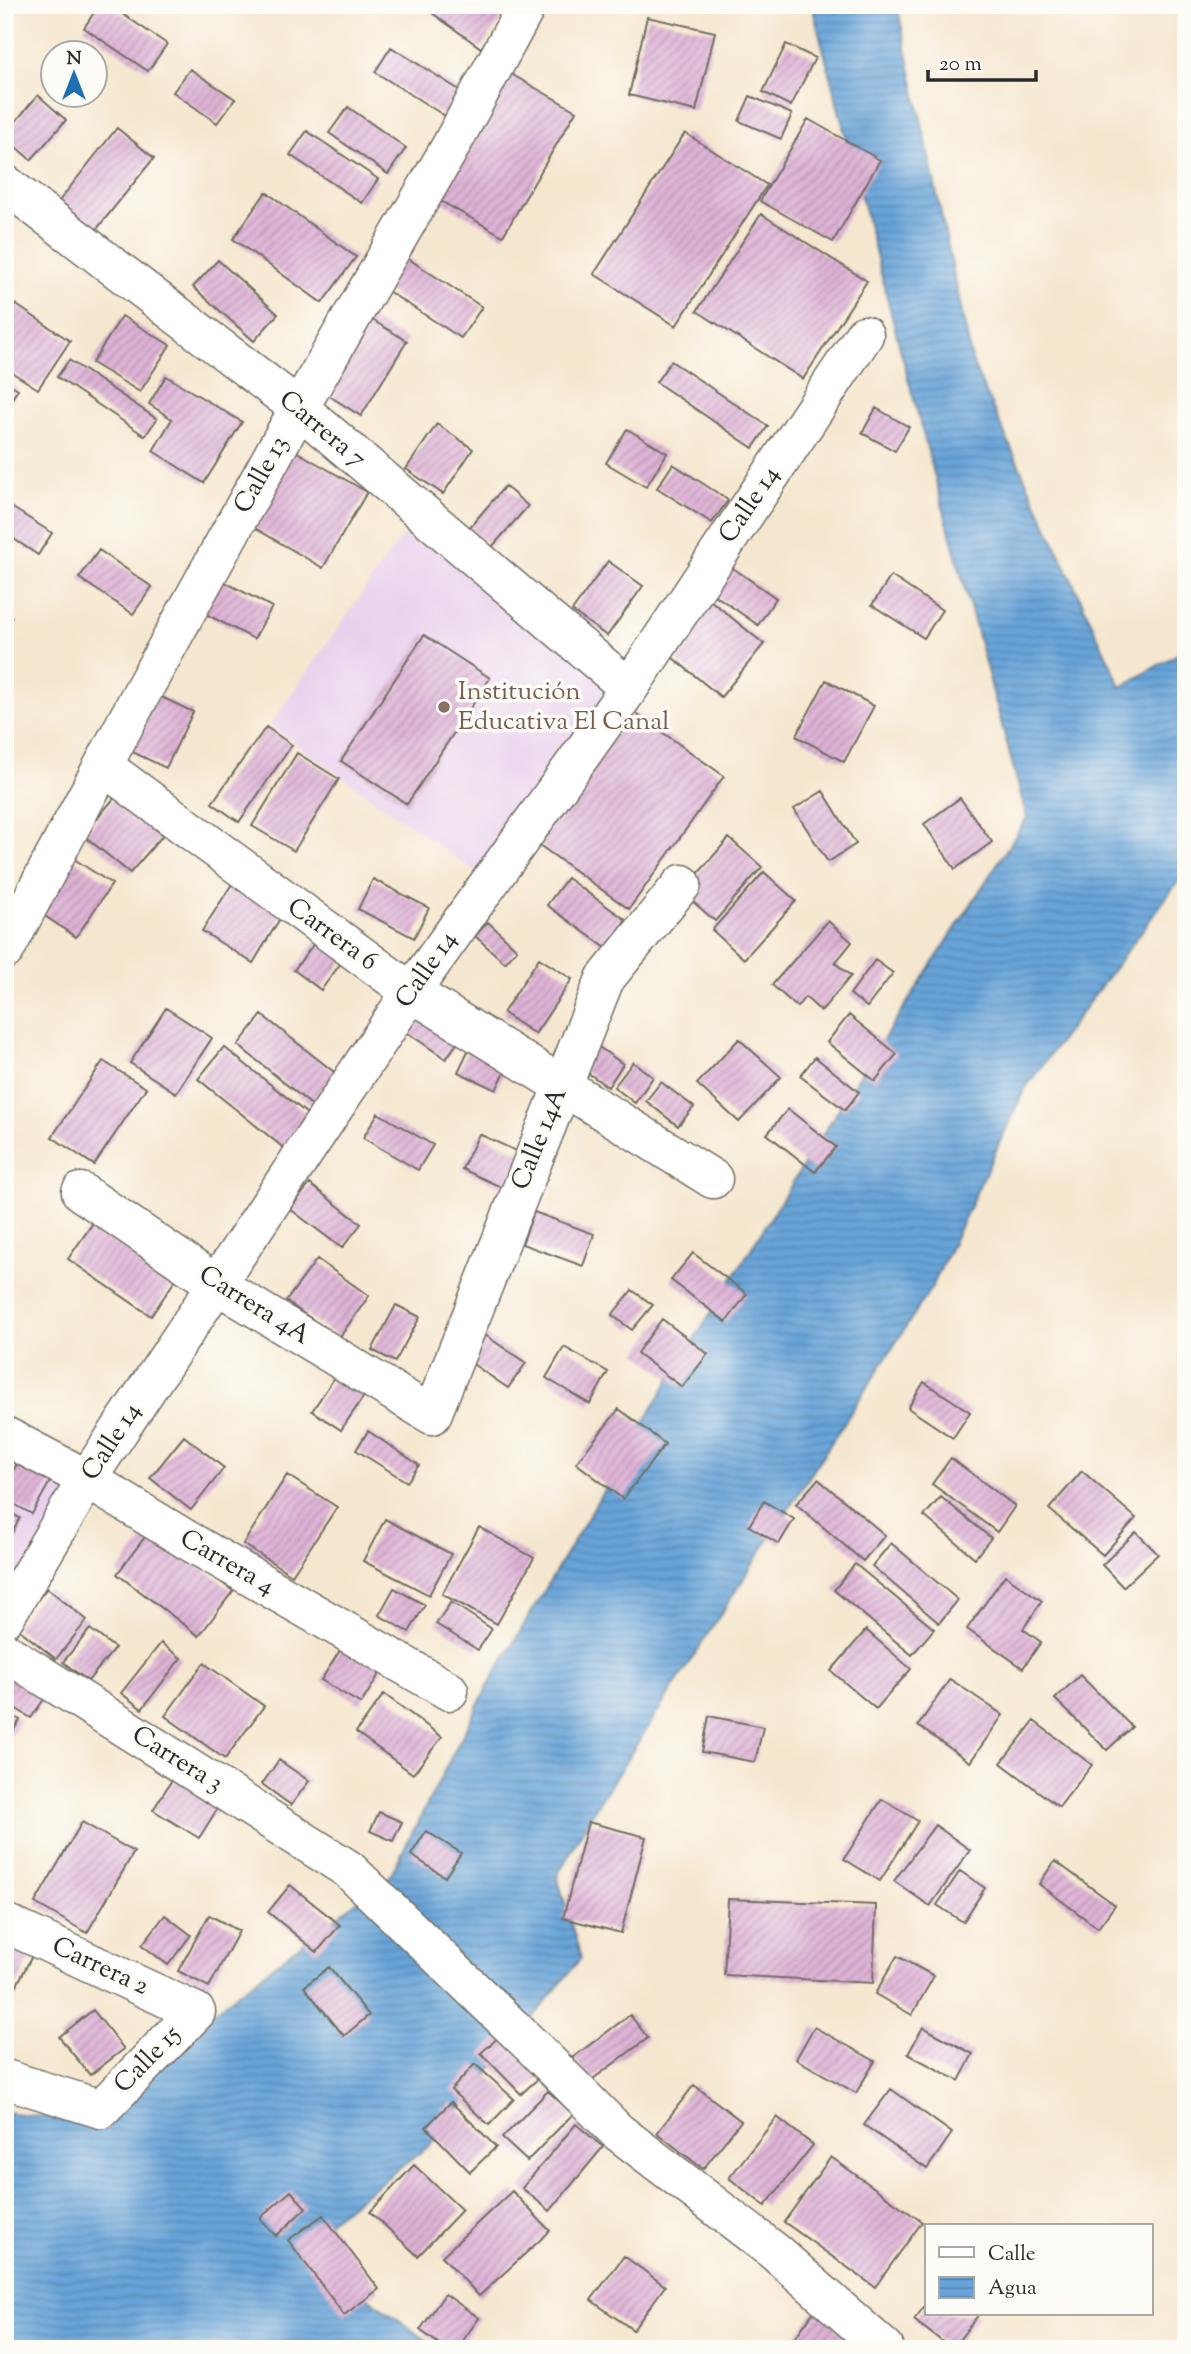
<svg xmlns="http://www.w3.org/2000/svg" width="1191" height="2354" font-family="'Sorts Mill Goudy',serif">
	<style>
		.built { fill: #e9d1ed }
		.water { fill: url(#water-rules); stroke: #4a6882; stroke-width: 2 }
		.building { fill: url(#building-hatch) }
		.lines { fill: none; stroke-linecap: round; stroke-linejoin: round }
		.minor-casing { stroke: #726d64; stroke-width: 41 }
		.minor { stroke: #fff; stroke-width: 38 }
		.education-dot { fill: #8d6e63; stroke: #fdfcf7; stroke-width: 2.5 }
		.labels { text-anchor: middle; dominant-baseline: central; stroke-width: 7; stroke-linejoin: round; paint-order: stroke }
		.street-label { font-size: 26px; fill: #2b2b2b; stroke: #fdfcf7 }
		.education-label { font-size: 26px; fill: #785e54; stroke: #fdfcf7; text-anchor: start }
	</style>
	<defs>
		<pattern id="water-rules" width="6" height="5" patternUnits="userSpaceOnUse" patternTransform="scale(1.75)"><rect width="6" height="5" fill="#68a4d9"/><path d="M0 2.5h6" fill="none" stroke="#5686b0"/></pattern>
		<pattern id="building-hatch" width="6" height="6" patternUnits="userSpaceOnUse" patternTransform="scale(1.75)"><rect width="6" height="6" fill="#dfb4d7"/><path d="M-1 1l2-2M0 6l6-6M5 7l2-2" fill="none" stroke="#b593af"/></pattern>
	</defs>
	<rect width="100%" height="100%" fill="#fdfcf7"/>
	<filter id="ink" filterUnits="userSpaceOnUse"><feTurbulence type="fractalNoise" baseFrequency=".0143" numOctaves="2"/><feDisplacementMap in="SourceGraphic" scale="14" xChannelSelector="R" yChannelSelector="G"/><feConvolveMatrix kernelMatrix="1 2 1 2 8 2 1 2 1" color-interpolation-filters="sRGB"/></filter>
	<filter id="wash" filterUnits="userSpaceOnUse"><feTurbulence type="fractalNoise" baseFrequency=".00686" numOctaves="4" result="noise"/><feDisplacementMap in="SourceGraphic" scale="28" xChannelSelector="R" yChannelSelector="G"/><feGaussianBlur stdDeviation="1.57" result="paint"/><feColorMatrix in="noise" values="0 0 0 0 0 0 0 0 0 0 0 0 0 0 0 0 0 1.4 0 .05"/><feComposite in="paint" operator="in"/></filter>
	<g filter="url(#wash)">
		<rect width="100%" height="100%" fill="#f5e7cf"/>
		<path class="built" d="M411,523l207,166 -134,189 -214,-153z
			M5,1449l71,35 -71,115z"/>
		<path class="water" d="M812,5h85l76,360 148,322 65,-38v222l-162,219 -91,195 -340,527 -36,64 24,82 -152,188 -131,99 140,104h-433v-237l68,8 317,-244 98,-190 190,-321 179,-285 170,-262 -126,-466z"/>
		<g id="blocks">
			<path class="building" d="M99,5h10l58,39 -19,27 -64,-43z
				M421,5h90l-30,43z
				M647,17l68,15 -19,79 -67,-16z
				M786,44l29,14 -24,48 -28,-14z
				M391,47l70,44 -16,25 -70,-44z
				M190,69l45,30 -18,24 -44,-31z
				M511,74l65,37 -73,125 -64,-36z
				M38,95l28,25 -35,40 -26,-22v-4z
				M750,96l42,18 -11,25 -42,-18z
				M348,107l58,41 -18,26 -59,-41z
				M808,119l72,41 -47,82 -73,-41z
				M117,128l37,30 -58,72 -37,-29z
				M307,131l71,48 -16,24 -72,-48z
				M685,133l82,52 -91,141 -82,-52z
				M266,192l90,65 -34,46 -89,-64z
				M761,214l106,67 -64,98 -106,-68z
				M404,256l78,51 -21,31 -78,-50z
				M218,260l60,54 -24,27 -61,-54z
				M5,261l9,6 -9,14z
				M15,304l55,37 -32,48 -33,-21v-49z
				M364,315l43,26 -46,75 -41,-26z
				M122,316l48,29 -30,47 -48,-29z
				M69,360l88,59 -12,17 -88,-59z
				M671,361l97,65 -15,22 -97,-66z
				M166,376l76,46 -38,61 -51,-32 19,-32 -23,-15z
				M5,381l13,8 -13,21z
				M876,408l33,19 -14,24 -33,-18z
				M437,424l36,25 -30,45 -37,-25z
				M627,429l40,24 -21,34 -40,-24z
				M285,445l82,47 -44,76 -82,-48z
				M673,464l55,36 -16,23 -55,-35z
				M505,486l23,20 -36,41 -23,-19z
				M5,503l47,30 -14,22 -33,-22z
				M99,550l53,37 -19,27 -54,-36z
				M608,561l35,25 -36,50 -35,-25z
				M727,564l49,34 -18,27 -49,-34z
				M891,576l51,34 -18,28 -52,-33z
				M219,579l53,28 -18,32 -52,-27z
				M710,600l54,44 -43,53 -54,-44z
				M5,611l7,6 -7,8z
				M424,635l66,43 -83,126 -66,-43z
				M826,680l48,26 -30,56 -48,-26z
				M151,692l42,20 -27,56 -42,-20z
				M631,710l93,66 -95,133 -94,-67z
				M266,727l26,18 -53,77 -27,-19z
				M297,753l42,26 -45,72 -42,-25z
				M823,791l33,53 -28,18 -34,-53z
				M116,796l47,39 -33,38 -47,-38z
				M960,798l32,44 -37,27 -31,-45z
				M729,838l33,29 -47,54 -33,-29z
				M71,857l41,27 -36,53 -40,-27z
				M764,872l32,29 -52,58 -32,-29z
				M237,876l50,31 -34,56 -51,-32z
				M567,878l59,42 -20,28 -59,-43z
				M373,879l56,29 -15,30 -56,-29z
				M828,921l24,21 -17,21 16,13 -30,35 -16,-14 -8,10 -25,-22z
				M488,922l29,27 -12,14 -30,-27z
				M329,924l26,20 -34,46 -27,-20z
				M539,958l33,21 -37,55 -32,-21z
				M875,960l18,13 -26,34 -17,-13z
				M421,1000l45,30 -20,29 -44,-30z
				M166,1008l46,30 -36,55 -46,-30z
				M262,1015l77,61 -25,31 -76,-62z
				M849,1015l48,39 -22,27 -48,-39z
				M476,1034l38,19 -18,37 -38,-18z
				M739,1039l42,38 -42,45 -42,-38z
				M596,1045l27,19 -15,23 -27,-19z
				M224,1047l92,74 -26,32 -92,-74z
				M815,1057l44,35 -14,18 -45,-34z
				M103,1061l43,27 -52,77 -42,-28z
				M633,1062l20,15 -18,26 -21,-16z
				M661,1082l33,25 -16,19 -32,-25z
				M788,1109l48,38 -21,25 -48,-38z
				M378,1113l55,32 -15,25 -55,-32z
				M479,1134l66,30 -16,36 -67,-31z
				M310,1184l51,40 -19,24 -52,-39z
				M534,1212l60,22 -11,32 -61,-22z
				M95,1220l83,56 -27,40 -83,-57z
				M693,1253l54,41 -21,28 -55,-42z
				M317,1259l52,37 -30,42 -53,-37z
				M632,1290l21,15 -21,25 -20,-15z
				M396,1305l24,12 -25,45 -23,-12z
				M662,1319l46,35 -26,33 -45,-34z
				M485,1335l41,28 -18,25 -41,-28z
				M564,1347l44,25 -18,32 -44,-26z
				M339,1371l29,19 -27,40 -29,-19z
				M924,1382l46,30 -17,26 -45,-30z
				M619,1409l46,35 -42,55 -47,-36z
				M368,1431l51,34 -12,17 -51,-32z
				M184,1436l40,32 -33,42 -41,-32z
				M951,1458l64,48 -18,26 -65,-48z
				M20,1459l32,19 -20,36 -27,-15v-15z
				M1082,1471l54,47 -33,37 -54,-46z
				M287,1475l50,32 -45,68 -49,-31z
				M818,1479l67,56 -22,26 -67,-57z
				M941,1497l50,41 -16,20 -51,-42z
				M764,1501l30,18 -15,25 -30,-18z
				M5,1511l15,7 -15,29z
				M385,1519l66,35 -22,41 -66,-34z
				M479,1527l55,31 -37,66 -55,-30z
				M151,1529l82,62 -34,45 -82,-62z
				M1136,1532l22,22 -35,33 -21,-22z
				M891,1543l67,57 -19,23 -67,-57z
				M855,1564l79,65 -22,26 -78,-65z
				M1005,1575l37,26 -19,28 18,13 -18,26 -56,-39z
				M47,1588l40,32 -31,39 -40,-32z
				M394,1588l31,17 -16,27 -30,-17z
				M451,1602l41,27 -14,21 -42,-26z
				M90,1629l25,19 -27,33 -25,-19z
				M866,1630l45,39 -35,40 -45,-38z
				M161,1643l20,15 -39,51 -21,-16z
				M344,1644l39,24 -22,36 -40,-24z
				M5,1655l48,31 -22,32 -26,-16z
				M204,1663l60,43 -39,53 -60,-43z
				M1080,1675l52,52 -25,23 -52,-51z
				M950,1679l53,36 -33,47 -52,-36z
				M384,1694l58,43 -29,37 -57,-42z
				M5,1711l15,9 -15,24z
				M709,1716l54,11 -8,35 -53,-10z
				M1034,1721l58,44 -33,42 -58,-44z
				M279,1760l30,21 -18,24 -29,-21z
				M175,1775l46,28 -22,35 -46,-28z
				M882,1799l36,22 -38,60 -36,-22z
				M379,1812l23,10 -9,19 -23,-10z
				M82,1822l52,30 -47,81 -52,-30z
				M588,1822l58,15 -25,96 -58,-15z
				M935,1825l35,25 -40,56 -36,-25z
				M426,1831l35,22 -16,24 -34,-22z
				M1055,1861l60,44 -17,23 -59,-44z
				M960,1871l25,17 -22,34 -26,-17z
				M290,1885l50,40 -23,27 -49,-40z
				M728,1899l148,6 -3,78 -149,-8z
				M165,1915l26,20 -23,30 -26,-20z
				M209,1915l30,16 -30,56 -31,-16z
				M5,1940l28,14 -28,54z
				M897,1956l37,20 -22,39 -37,-21z
				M329,1967l40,48 -25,21 -40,-49z
				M93,2010l31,39 -34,26 -31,-38z
				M630,2015l18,23 -58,43 -18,-23z
				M814,2027l61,34 -19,32 -60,-34z
				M923,2027l50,27 -14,27 -51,-27z
				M500,2036l40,41 -19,17 -40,-41z
				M475,2064l39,35 -25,26 -38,-35z
				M694,2085l47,36 -38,48 -46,-36z
				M891,2089l61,44 -25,36 -63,-44z
				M548,2091l25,23 -46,47 -25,-23z
				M451,2102l45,45 -26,25 -44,-45z
				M777,2117l36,28 -48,61 -36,-28z
				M576,2124l27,23 -53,64 -28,-23z
				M831,2157l91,65 -47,65 -91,-65z
				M414,2165l48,45 -44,46 -48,-44z
				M291,2191l15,17 -30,28 -16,-18z
				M512,2191l38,40 -71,65 -37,-40z
				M323,2215l56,74 -35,26 -56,-75z
				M624,2256l41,30 -32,44 -42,-30z
				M445,2294l34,24 -22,31h-11l-26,-19z
				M820,2303l41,29 -12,17h-62z
				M927,2303v11h52l-27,35 -38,-29z"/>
		</g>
	</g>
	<g filter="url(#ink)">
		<use href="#blocks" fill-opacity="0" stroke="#726d64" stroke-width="2"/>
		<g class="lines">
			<defs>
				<path id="minor" d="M5,184l294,224 330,280
					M103,766l308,226 302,187
					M5,950l136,-256 158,-286 149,-257 79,-146
					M81,1192l135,92 216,131 173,-436 77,-95
					M5,1436l82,43 100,61 262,151
					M5,1617l82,-138 324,-487 218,-304 235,-353
					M5,1652l343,217 185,178 84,84 158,121 110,97
					M5,1923l191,89 -95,97 -96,-30"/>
			</defs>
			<use href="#minor" class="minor-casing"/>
			<use href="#minor" class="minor"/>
		</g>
	</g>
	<circle class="education-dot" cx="444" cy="707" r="7"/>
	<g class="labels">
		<g class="street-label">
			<text transform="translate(322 430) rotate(40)">Carrera 7</text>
			<text transform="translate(262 475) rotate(-61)">Calle 13</text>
			<text transform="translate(750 505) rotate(-56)">Calle 14</text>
			<text transform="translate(332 935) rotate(36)">Carrera 6</text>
			<text transform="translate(427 970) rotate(-55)">Calle 14</text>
			<text transform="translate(540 1139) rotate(-68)">Calle 14A</text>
			<text transform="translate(254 1306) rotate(32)">Carrera 4A</text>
			<text transform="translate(112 1442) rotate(-57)">Calle 14</text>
			<text transform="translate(227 1563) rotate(30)">Carrera 4</text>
			<text transform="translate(177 1760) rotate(32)">Carrera 3</text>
			<text transform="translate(100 1967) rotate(25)">Carrera 2</text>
			<text transform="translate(148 2060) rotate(-46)">Calle 15</text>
		</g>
		<g class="education-label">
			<text x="458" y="692">Institución<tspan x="458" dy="30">Educativa El Canal</tspan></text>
		</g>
	</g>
	<rect width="1191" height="2354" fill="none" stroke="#fdfcf7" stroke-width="28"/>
	<rect x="925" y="2224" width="228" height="91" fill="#fdfcf7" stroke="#a9a8a5" stroke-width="2"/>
	<rect x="939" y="2247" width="35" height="10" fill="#ffffff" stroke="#a9a8a5" stroke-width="2"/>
	<text x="988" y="2260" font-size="21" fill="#2b2b2b">Calle</text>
	<rect x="939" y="2277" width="35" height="21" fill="url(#water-rules)" stroke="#a9a8a5" stroke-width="2"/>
	<text x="988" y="2294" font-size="21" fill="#2b2b2b">Agua</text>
	<g transform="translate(74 74)"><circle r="33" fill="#fdfcf7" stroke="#a9a8a5" stroke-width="2"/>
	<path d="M0-5L12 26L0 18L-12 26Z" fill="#1f6fb2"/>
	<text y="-10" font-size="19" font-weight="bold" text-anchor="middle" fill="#2b2b2b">N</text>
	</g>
	<path d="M928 70v10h108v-10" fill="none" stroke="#2b2b2b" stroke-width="3.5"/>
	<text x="939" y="70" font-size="21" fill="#2b2b2b" stroke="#fdfcf7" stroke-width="5" paint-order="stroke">20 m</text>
</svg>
